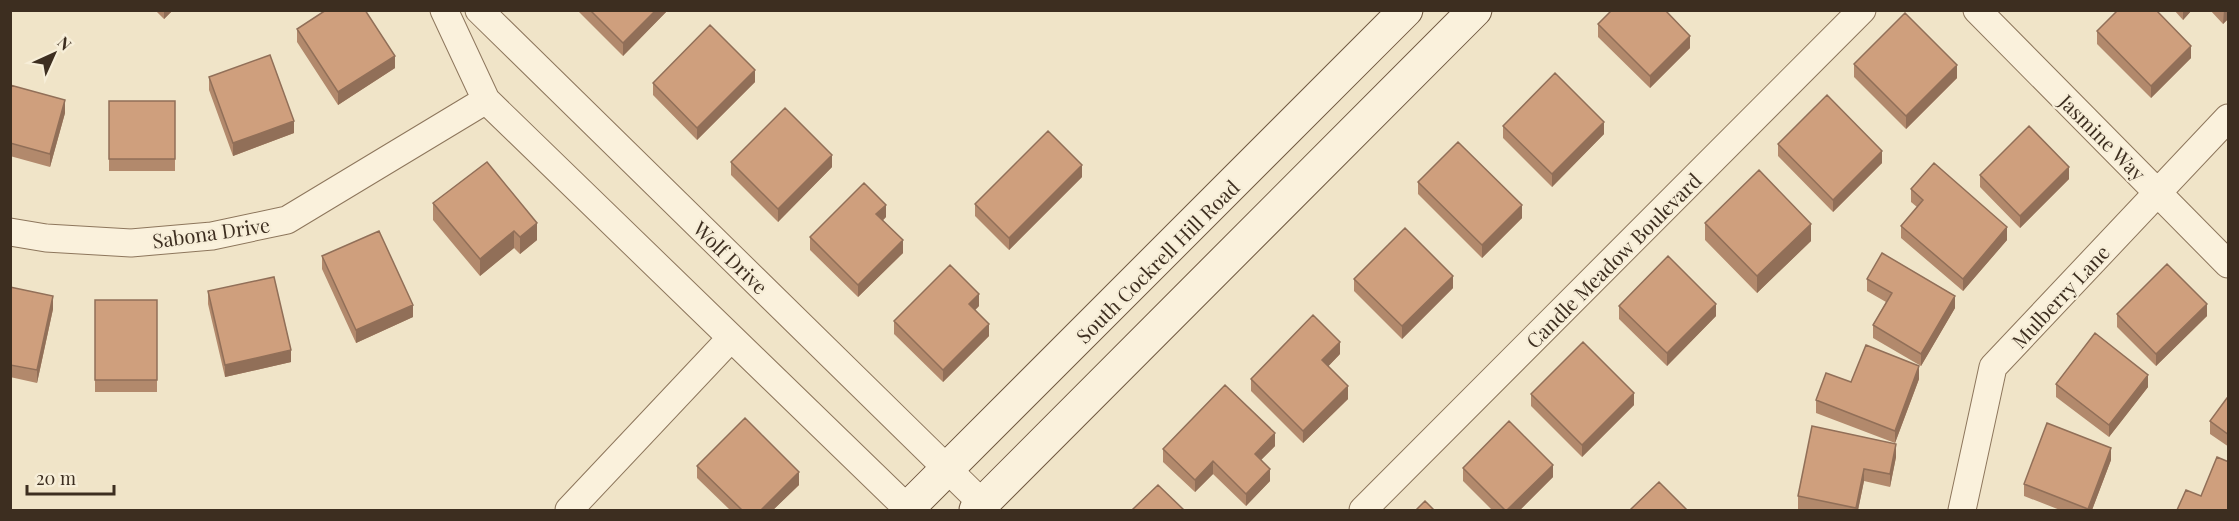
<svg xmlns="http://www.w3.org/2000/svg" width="2239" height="521" font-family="'Playfair Display',serif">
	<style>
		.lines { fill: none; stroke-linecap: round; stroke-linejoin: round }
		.minor-casing { stroke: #8d765c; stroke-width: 29 }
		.secondary-casing { stroke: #6f573f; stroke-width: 35 }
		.minor { stroke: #faf1dc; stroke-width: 27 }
		.secondary { stroke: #faf1dc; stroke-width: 33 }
		.wall { fill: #b2896c }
		.shaded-wall { fill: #916f58 }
		.building { fill: #cf9f7d; stroke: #916f58; stroke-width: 1.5 }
		.labels { text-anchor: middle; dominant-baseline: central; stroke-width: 4.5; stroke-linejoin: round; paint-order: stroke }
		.street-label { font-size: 20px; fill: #3d2e20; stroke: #f7eed8 }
	</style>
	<rect width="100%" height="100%" fill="#f0e4c8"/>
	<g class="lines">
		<defs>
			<path id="minor" d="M444,10l42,90 423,410
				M479,10l504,494
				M1977,10l251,254
				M10,232l36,6 85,5 81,-7 75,-16 199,-120
				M569,510l162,-172
				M1363,510l499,-500
				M1962,510l31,-143 235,-249"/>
			<path id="secondary" d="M906,510l500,-500
				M976,510l499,-500"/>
		</defs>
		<use href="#minor" class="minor-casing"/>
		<use href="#secondary" class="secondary-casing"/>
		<use href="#minor" class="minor"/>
		<use href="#secondary" class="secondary"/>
	</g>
	<path class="wall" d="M155,10h18l-9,9z
		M577,10h91l-45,46z
		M2174,10h18l-9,10z
		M2210,10h19v8l-6,6z
		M1598,24l92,24 -40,40 -52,-51z
		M297,29l98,39 -57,37 -41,-63z
		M2097,31l94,27 -40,40 -54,-54z
		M1854,64l103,14 -51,51 -52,-52z
		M209,77l85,56 -61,23 -24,-66z
		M755,82l-58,58 -44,-45v-12z
		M10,85l55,28 -15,54 -40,-11z
		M109,101h66v70h-66z
		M1503,126l101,8 -52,53 -49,-49z
		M1778,144l104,19 -49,49 -55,-56z
		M487,162l50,78 -17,14 -6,-6 -34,28 -47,-56v-17z
		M731,162l101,5 -54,55 -47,-47z
		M1980,175l89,4 -49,49 -40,-41z
		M1082,177l-73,73 -34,-34v-12z
		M1418,182l104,36 -40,40 -64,-64z
		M1911,189l96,51 -44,51 -62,-53v-12l16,-19 -6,-5z
		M886,217l-3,3 20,33 -45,44 -48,-47v-13z
		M1705,223l106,18 -54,52 -52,-53z
		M322,256l91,61 -57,26 -34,-74z
		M1354,279l99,9 -51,51 -48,-48z
		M1867,279l88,29 -34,58 -48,-28v-13l13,-23 -19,-11z
		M10,287l43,22 -16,74 -27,-6z
		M208,291l83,71 -66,15 -17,-73z
		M95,300h62v92h-62z
		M979,306l-4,4 14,26 -46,46 -49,-48v-13z
		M1619,306l97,10 -49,50 -48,-47z
		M2117,314l90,2 -51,50 -39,-39z
		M1340,354l-12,12 20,33 -45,44 -52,-52v-12z
		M1919,379l-24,64 -79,-30v-13l35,-18z
		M2056,384l92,3 -39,50 -53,-40z
		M1531,394l103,11 -52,52 -51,-51z
		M2229,399v48l-19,-13v-13z
		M1896,444v13l-6,30 -26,-6 -6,29h-51l-9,-1v-13z
		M1275,446l-14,14 9,21 -24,25 -33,-32 -18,18 -32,-30v-13z
		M2111,460l-19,50h-32l-36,-14v-12z
		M697,466l102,19 -26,25h-43l-33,-32z
		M1463,468l90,9 -33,33h-28l-29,-29z"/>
	<path class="shaded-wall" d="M164,10h9l-9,9z
		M656,10h12l-45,46v-13z
		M2183,10h9l-9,10z
		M2224,10h5v8l-6,6z
		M1690,36v12l-40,40v-12z
		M2191,46v12l-40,40v-12z
		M395,56v12l-57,37v-13z
		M1957,65v13l-51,51v-13z
		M755,70v12l-58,58v-12z
		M65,100v13l-15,54v-13z
		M294,121v12l-61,23v-13z
		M1604,122v12l-52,53v-13z
		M1882,151v12l-49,49v-12z
		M832,155v12l-54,55v-13z
		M1082,165v12l-73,73v-12z
		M2069,167v12l-49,49v-12z
		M886,205v12l-10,10v-13z
		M1522,205v13l-40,40v-13z
		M537,223v17l-17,14v-17z
		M1811,224v17l-54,52v-17z
		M2007,227v13l-44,51v-12z
		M514,231v17l-34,28v-17z
		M903,240v13l-45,44v-12z
		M1453,276v12l-51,51v-13z
		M979,294v12l-10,10v-12z
		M53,296v13l-16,74v-13z
		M1955,296v12l-34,58v-12z
		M1716,304v12l-49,50v-13z
		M2207,304v12l-51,50v-12z
		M413,305v12l-57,26v-13z
		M989,324v12l-46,46v-12z
		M1340,342v12l-18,19v-13z
		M291,350v12l-66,15v-12z
		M1919,366v13l-24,64v-12z
		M2148,375v12l-39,50v-12z
		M1348,386v13l-45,44v-12z
		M1634,393v12l-52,52v-12z
		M1275,433v13l-20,20v-12z
		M1896,444v13l-6,30v-13z
		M2111,448v12l-19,50h-4z
		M1213,461v13l-18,18v-12z
		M1553,465v12l-33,33h-13z
		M1270,469v12l-24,25v-12z
		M1864,469v12l-6,29h-2z
		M799,472v13l-26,25h-12z"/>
	<path class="building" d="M326,10h39l30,46 -57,36 -41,-63z
		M590,10h66l-33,33z
		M1612,10h53l25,26 -40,40 -52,-52z
		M2118,10h38l35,36 -40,40 -54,-55z
		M1905,13l52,52 -51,51 -52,-52z
		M710,25l45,45 -58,58 -44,-45z
		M270,55l24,66 -61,22 -24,-66z
		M1555,73l49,49 -52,52 -49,-48z
		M10,85l55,15 -15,54 -40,-11z
		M1827,95l55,56 -49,49 -55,-56z
		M109,101h66v58h-66z
		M785,108l47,47 -54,54 -47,-47z
		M2029,126l40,41 -49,49 -40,-41z
		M1048,131l34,34 -73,73 -34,-34z
		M1458,142l64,63 -40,40 -64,-63z
		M487,162l50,61 -17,14 -6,-6 -34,28 -47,-56z
		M1934,163l73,64 -44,52 -62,-53 22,-26 -12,-11z
		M1759,170l52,54 -54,52 -52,-53z
		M864,183l22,22 -10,9 27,26 -45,45 -48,-48z
		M1405,228l48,48 -51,50 -48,-47z
		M379,231l34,74 -57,25 -34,-74z
		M1882,253l73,43 -34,58 -48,-29 19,-32 -25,-14z
		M1668,256l48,48 -49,49 -48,-47z
		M2167,264l40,40 -51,50 -39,-40z
		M950,265l29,29 -10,10 20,20 -46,46 -49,-49z
		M274,277l17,73 -66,15 -17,-74z
		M10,287l43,9 -16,74 -27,-5z
		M95,300h62v80h-62z
		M1313,315l27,27 -18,18 26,26 -45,45 -52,-52z
		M2095,333l53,42 -39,50 -53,-41z
		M1583,342l51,51 -52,52 -51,-51z
		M1866,345l53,21 -24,65 -79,-31 10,-27 25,9z
		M1225,385l50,48 -20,21 15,15 -24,25 -33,-33 -18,19 -32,-31z
		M2227,398l2,1v36l-19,-14z
		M745,418l54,54 -38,38h-19l-45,-44z
		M1509,421l44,44 -46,45h-2l-42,-42z
		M2047,423l64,25 -23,61 -64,-25z
		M1812,426l84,18 -6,30 -26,-5 -8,39 -58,-12z
		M2217,457l12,5v48h-52l9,-20 15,6z
		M1659,482l28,28h-57z
		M1158,485l26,25h-52z
		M1425,501l9,9h-18z"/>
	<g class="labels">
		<g class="street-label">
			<text transform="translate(2103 137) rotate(45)">Jasmine Way</text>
			<text transform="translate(211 232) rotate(-8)">Sabona Drive</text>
			<text transform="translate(731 257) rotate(44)">Wolf Drive</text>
			<text transform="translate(1613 260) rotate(-45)">Candle Meadow Boulevard</text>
			<text transform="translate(1157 261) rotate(-45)">South Cockrell Hill Road</text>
			<text transform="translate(2060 296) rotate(-47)">Mulberry Lane</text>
		</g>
	</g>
	<rect width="2239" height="521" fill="none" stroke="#3d2e20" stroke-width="24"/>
	<g transform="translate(54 54) rotate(45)" stroke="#f7eed8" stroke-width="4.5" paint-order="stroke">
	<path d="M0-4.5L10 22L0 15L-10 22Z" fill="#3d2e20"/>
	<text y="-9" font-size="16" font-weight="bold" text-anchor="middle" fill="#3d2e20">N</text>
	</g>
	<path d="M27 485v9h87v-9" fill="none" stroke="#3d2e20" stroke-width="3"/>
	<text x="36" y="485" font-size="18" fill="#3d2e20" stroke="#f7eed8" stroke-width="4.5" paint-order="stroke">20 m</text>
</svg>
